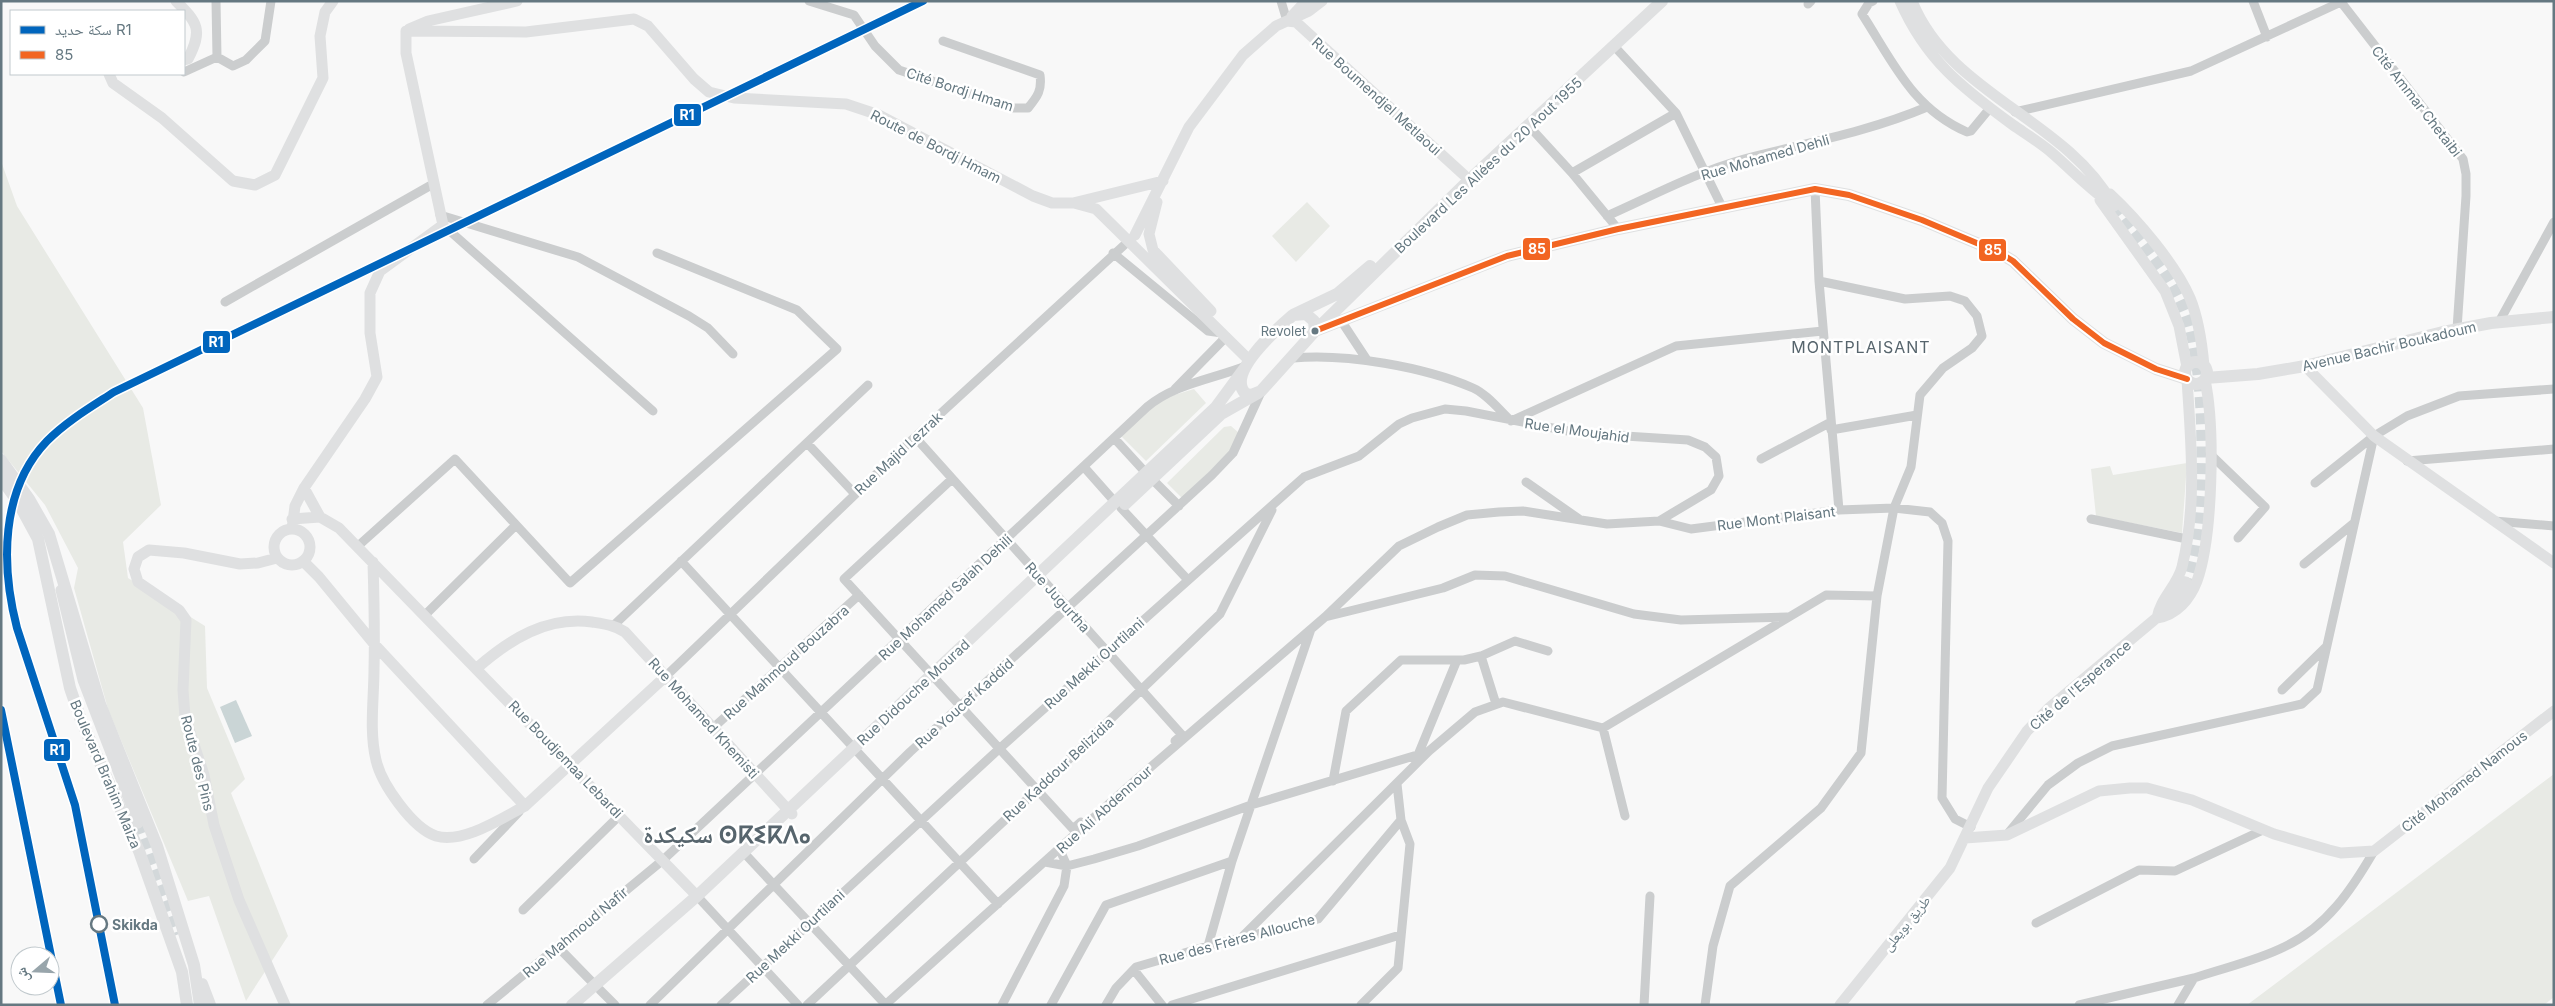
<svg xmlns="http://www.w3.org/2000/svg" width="2555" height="1006" font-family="Inter,'Noto Naskh Arabic','Noto Sans Tifinagh',sans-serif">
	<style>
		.green { fill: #e8eae5 }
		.water { fill: #cad5d6 }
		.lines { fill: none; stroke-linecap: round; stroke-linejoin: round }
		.secondary-tunnel { stroke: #d3d8da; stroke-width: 11; stroke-dasharray: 11 5.5; stroke-linecap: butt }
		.street { stroke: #cbcdce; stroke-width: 9 }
		.secondary { stroke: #dfe0e1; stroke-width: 11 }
		.primary { stroke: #dfe0e1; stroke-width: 12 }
		.bus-1-casing { stroke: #fff; stroke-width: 10 }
		.bus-1 { stroke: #f26522; stroke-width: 6 }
		.rail-1-casing { stroke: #fff; stroke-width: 11 }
		.rail-1 { stroke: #0065bd; stroke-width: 8 }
		.bus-dot { fill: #657881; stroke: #fff; stroke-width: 2 }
		.stop-dot { fill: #fff; stroke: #657881; stroke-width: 2.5 }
		.labels { text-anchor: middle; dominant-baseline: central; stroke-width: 5; stroke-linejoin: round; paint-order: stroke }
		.bus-label { font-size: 13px; fill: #657881; stroke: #fff; text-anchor: end }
		.street-label { font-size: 14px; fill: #657881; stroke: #fff }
		.stop-label { font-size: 14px; font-weight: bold; fill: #657881; stroke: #fff; text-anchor: start }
		.quarter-label { font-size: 16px; letter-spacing: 1px; fill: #57656d; stroke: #fff }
		.town-label { font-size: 24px; font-weight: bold; fill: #57656d; stroke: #fff }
		.line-badge { stroke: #fff; stroke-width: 2 }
		.badge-label { font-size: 14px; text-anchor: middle; font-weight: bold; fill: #fff }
	</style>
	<rect width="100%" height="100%" fill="#f8f8f8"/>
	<path class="green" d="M1,161l16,45 126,202 18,97 -38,37 5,36 77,48 2,62 38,91 -14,14 57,143 -42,65 -37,-105 -21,5 -80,-192 -34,-121 4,-20 -33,-63 -44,-54z
		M1307,202l23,24 -34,36 -24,-26z
		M1194,389l12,14 -60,58 -25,-25 40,-37z
		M1231,426l8,7 -7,17 -50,48 -15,-15 57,-56z
		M2187,463l-5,70 -86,-17 -5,-47 19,-3 3,9z
		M2554,774v223l-10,8h-297z"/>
	<path class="water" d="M236,700l16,36 -17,7 -15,-36z"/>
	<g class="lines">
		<path class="secondary-tunnel" d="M2114,206c25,33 54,65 70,104 24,59 23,212 2,272
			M138,823l41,111"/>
		<path class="street" d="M216,1l1,56
			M809,1l45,14 21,31 24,24 114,38h15c10,-12 14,-18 12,-33l-97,-34
			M1281,1l6,20
			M1873,1l-4,2 -7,11c31,48 50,94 105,118l4,-1 19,-23
			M2253,1l14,36
			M2343,1l-2,1 122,157 3,15v22l-9,133
			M1808,4l3,-3
			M1614,46l62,67 47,96
			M217,57l16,9 13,-6 19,-19 6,-40
			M184,72l33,-15
			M2015,112l176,-41 150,-69
			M1528,125l44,48 46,56
			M1572,173l104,-60
			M1815,189l4,92 20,229
			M440,215l138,42 111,59 19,12 25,26
			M1607,216c45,-20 90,-44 137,-57 62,-16 124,-27 183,-52
			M443,225l210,186
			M1113,253l95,78 14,2
			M225,302l208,-118
			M1342,322l25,38
			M2499,322l55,-100
			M1293,358c52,-5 132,9 180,30 14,6 27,23 38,33
			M1175,389l51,-52
			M1511,421l165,-75 147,-15
			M1831,430l86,-15
			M915,437l267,298 -7,6
			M1114,438l32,35
			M807,443l48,51
			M2210,454l55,53 -27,31
			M1761,459l70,-37
			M2407,461l147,-12
			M1084,467l31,35
			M952,479l-108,100 229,250 8,-7
			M1152,479l27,27
			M1526,482l53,37
			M2315,483l59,-47 33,-20 52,-20 95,-7
			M1121,508l67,72
			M2091,519l96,20
			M2494,521l60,5
			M358,546l97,-87 115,124 267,-234 -40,-39 -140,-57
			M681,561l317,343
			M2304,564l50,-41
			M425,615l91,-90
			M1325,617l118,-29 32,-13 30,1 129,38 47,6 106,-3
			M614,625l254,-240
			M1481,656l15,48
			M666,676l249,-239 218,-200
			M2282,690l45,-44
			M713,728l146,-133
			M1603,728l22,88
			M1418,755l39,-95
			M1333,781l13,-70 55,-51h63l17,-4 34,-15 33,10
			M2009,832l39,-47 30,-22 34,-17 190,-42 15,-14 57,-254
			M747,856l139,149
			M474,859l45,-47
			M1045,862l22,4 27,-7 44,-13 113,-41 60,-176
			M697,896l101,109
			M523,910l97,-95
			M2036,923l103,-53 36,1 88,-41
			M1239,940l190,-189 46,-39 28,-10 100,26 223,-133 51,1
			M1208,946l24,-85 19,-56 176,-53
			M558,947l37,38
			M1134,970l28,35
			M600,990l15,15
			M487,1005l176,-145 484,-453c27,-23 66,-28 99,-41
			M650,1005l260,-253 302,-277 21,-22 28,-61
			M721,1005l278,-256 305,-272 55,-21 40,-32 13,-6 33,-9 21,2 112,22 110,7 17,7 11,10 3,19 -8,14 -52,31
			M807,1005l230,-215 183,-176 52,-104
			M885,1005l246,-221 194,-167 74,-71 39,-19 29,-12 32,-3 24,-1 84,13 52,-3 32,8 148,-19 55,-2 36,4 12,11 6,18 -6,257 13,21 16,8
			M1002,1005l62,-119 3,-20 -7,-16
			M1051,1005l55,-100 126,-44
			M1106,1005l10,-17 20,-21 72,-21 110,-27 83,-99
			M1172,1005l228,-70
			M1361,1005l37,-37 12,-124 -9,-24 -4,-36
			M1644,1005l6,-109
			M1705,1005l8,-59 17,-60 91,-78 40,-55 16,-157 17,-88 17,-41 9,-72 23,-27 29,-20 10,-12 -5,-20 -12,-15 -15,-5 -45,3 -86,-18
			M2079,1005l115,-27
			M2178,1005l16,-27c29,-10 62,-17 90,-31 43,-20 68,-58 90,-96"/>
		<path class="secondary" d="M176,1c22,22 27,29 12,58l-4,1
			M1900,1c26,59 62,87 113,124 13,9 26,17 38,27 21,18 39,38 63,54
			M1912,1c37,93 153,118 200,202
			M1292,16l14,-15
			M1287,21l9,1 12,11 156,142
			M409,29l19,-8 89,-20
			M406,31l120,1 108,-13 14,7 46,53 15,13 25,6 112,6 33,11 154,81 19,7h21l90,-22
			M109,74l4,9 49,35 71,63 22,4 20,-10 48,-97 -3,-42 5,-24 8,-11
			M2110,194c27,25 66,71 80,104 9,22 12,45 14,68
			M2100,200l65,91 14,35 8,41
			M1157,202l-8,32 4,16 58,61
			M1074,203l22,6 153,151
			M1135,235l54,-108 54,-72 33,-29 33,-15 13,-10
			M2305,366l69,70 180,127
			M2187,380c4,61 10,127 -5,187 -5,19 -22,32 -25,51 20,-3 33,-19 40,-37 16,-45 18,-154 8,-201
			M304,488l16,29
			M292,519l28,-2 19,11 358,368
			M274 547a18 18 0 1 1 36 0a18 18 0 1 1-36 0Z
			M292,529l3,-23 9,-18 61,-89 12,-22 -7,-44v-40l10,-22 63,-46 -37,-172v-22
			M277,558l-19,5 -18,1 -56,-11 -35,-3 -11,7 -4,12 4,13 41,28 7,10 -3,70 2,27 19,58 10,50 25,75 46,105
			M304,562l15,15 56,68 150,161 141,-130
			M373,562c1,35 2,71 1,107 0,29 -5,62 2,91 5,23 36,68 60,76 27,8 66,-18 89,-30
			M61,590l22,90 55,143
			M477,668c33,-29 70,-52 115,-46 13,2 22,3 33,10l167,182
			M1965,838l42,-3 92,-44 31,-3h17l45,12 82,34 55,16 12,3 33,-2 180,-140
			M1840,1005l110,-137 38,-80 39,-57 22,-23 117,-98 11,-11 9,-17"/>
		<path class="primary" d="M1306,314l8,7 1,10 -54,60 -10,4 -5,-1c-22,-20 33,-67 47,-79z
			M1293,315l44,-21 33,-28
			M1319,327l147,-144 196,-182
			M1315,331l192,-75 111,-27 197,-40 34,6 73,25 76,32 15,9 60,58 31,24 52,26 31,10
			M2185 373a11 11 0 1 1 22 0a11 11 0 1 1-22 0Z
			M2206,378l52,-4 47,-8 138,-34 48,-9 63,-6
			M1,460l28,39 20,35 51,170 57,142 37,119 6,40
			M1,478l17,24 20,37 32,149 11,32 58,131 43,121 5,33
			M1125,504l96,-90 37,-21
			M202,984l8,21
			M572,1005l125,-109 519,-489 28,-38"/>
		<defs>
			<path id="bus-1" d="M1315,331l192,-75 111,-27 197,-40 34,6 73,25 76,32 15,9 60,58 31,24 52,26 31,10"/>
		</defs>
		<use href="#bus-1" class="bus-1-casing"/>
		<use href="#bus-1" class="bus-1"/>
		<defs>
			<path id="rail-1" d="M1,710l60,295
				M115,1005l-40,-200 -58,-177c-16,-62 -17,-138 30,-187 20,-20 44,-34 67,-49l809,-391"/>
		</defs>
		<use href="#rail-1" class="rail-1-casing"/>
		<use href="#rail-1" class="rail-1"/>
	</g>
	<circle class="bus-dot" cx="1315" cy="331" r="4.5"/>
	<circle class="stop-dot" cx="99" cy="924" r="8"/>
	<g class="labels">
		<g class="bus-label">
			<text x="1306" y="331">Revolet</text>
		</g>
		<g class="street-label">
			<text transform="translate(960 89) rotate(18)">Cité Bordj Hmam</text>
			<text transform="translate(1377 96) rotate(42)">Rue Boumendjel Metlaoui</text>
			<text transform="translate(2417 101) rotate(52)">Cité Ammar Chetaibi</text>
			<text transform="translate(936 146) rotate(27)">Route de Bordj Hmam</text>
			<text transform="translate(1765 157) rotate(-16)">Rue Mohamed Dehli</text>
			<text transform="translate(1488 165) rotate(-43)">Boulevard Les Allées du 20 Aout 1955</text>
			<text transform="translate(2389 346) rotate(-13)">Avenue Bachir Boukadoum</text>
			<text transform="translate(1577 430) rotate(8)">Rue el Moujahid</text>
			<text transform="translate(898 453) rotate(-43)">Rue Majid Lezrak</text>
			<text transform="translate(1776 518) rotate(-7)">Rue Mont Plaisant</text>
			<text transform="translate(945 597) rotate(-43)">Rue Mohamed Salah Dehili</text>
			<text transform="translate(1058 597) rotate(48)">Rue Jugurtha</text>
			<text transform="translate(786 662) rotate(-42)">Rue Mahmoud Bouzabra</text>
			<text transform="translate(1094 663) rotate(-42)">Rue Mekki Ourtilani</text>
			<text transform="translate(2080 685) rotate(-41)">Cité de l'Esperance</text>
			<text transform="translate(913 692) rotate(-43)">Rue Didouche Mourad</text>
			<text transform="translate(964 703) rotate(-42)">Rue Youcef Kaddid</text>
			<text transform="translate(704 718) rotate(48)">Rue Mohamed Khemisti</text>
			<text transform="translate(566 759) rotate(46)">Rue Boudjemaa Lebardi</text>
			<text transform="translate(198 763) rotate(76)">Route des Pins</text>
			<text transform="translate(1058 769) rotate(-43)">Rue Kaddour Belizidia</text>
			<text transform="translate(106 774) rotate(67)">Boulevard Brahim Maiza</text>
			<text transform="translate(2464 781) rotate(-38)">Cité Mohamed Namous</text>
			<text transform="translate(1104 809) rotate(-42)">Rue Ali Abdennour</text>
			<text transform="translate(1906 923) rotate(-51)">طريق بويعلى</text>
			<text transform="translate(575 932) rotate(-40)">Rue Mahmoud Nafir</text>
			<text transform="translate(795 936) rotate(-43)">Rue Mekki Ourtilani</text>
			<text transform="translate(1237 939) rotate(-15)">Rue des Frères Allouche</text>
		</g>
		<g class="stop-label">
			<text x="112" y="924">Skikda</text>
		</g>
		<g class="quarter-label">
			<text x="1861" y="347">MONTPLAISANT</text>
		</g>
		<g class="town-label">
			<text x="727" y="834">سكيكدة ⵙⴽⵉⴽⴷⴰ</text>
		</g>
	</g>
	<g class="line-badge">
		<rect x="673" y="103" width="29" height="24" rx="5" fill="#0065bd"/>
		<rect x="1522" y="237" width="29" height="24" rx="5" fill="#f26522"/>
		<rect x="1978" y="238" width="29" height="24" rx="5" fill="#f26522"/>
		<rect x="202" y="330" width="29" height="24" rx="5" fill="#0065bd"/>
		<rect x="43" y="738" width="28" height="24" rx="5" fill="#0065bd"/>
	</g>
	<g class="badge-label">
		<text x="687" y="120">R1</text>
		<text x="1537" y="254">85</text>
		<text x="1993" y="255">85</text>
		<text x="216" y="347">R1</text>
		<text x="57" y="755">R1</text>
	</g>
	<rect width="2555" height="1006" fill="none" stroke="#657881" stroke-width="5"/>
	<rect x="10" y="10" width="175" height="65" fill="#ffffff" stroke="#c1c9cd"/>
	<rect x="20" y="26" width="25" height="8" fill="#0065bd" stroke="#c1c9cd"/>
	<text x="55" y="35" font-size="15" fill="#657881">سكة حديد R1</text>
	<rect x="20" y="51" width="25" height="8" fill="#f26522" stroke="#c1c9cd"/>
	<text x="55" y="60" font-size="15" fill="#657881">85</text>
	<g transform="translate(35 971) rotate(251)"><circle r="24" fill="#ffffff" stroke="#c1c9cd"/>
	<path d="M0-4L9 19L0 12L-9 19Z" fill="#98a5ab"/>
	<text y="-8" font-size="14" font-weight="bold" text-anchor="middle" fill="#657881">ش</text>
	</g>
</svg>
